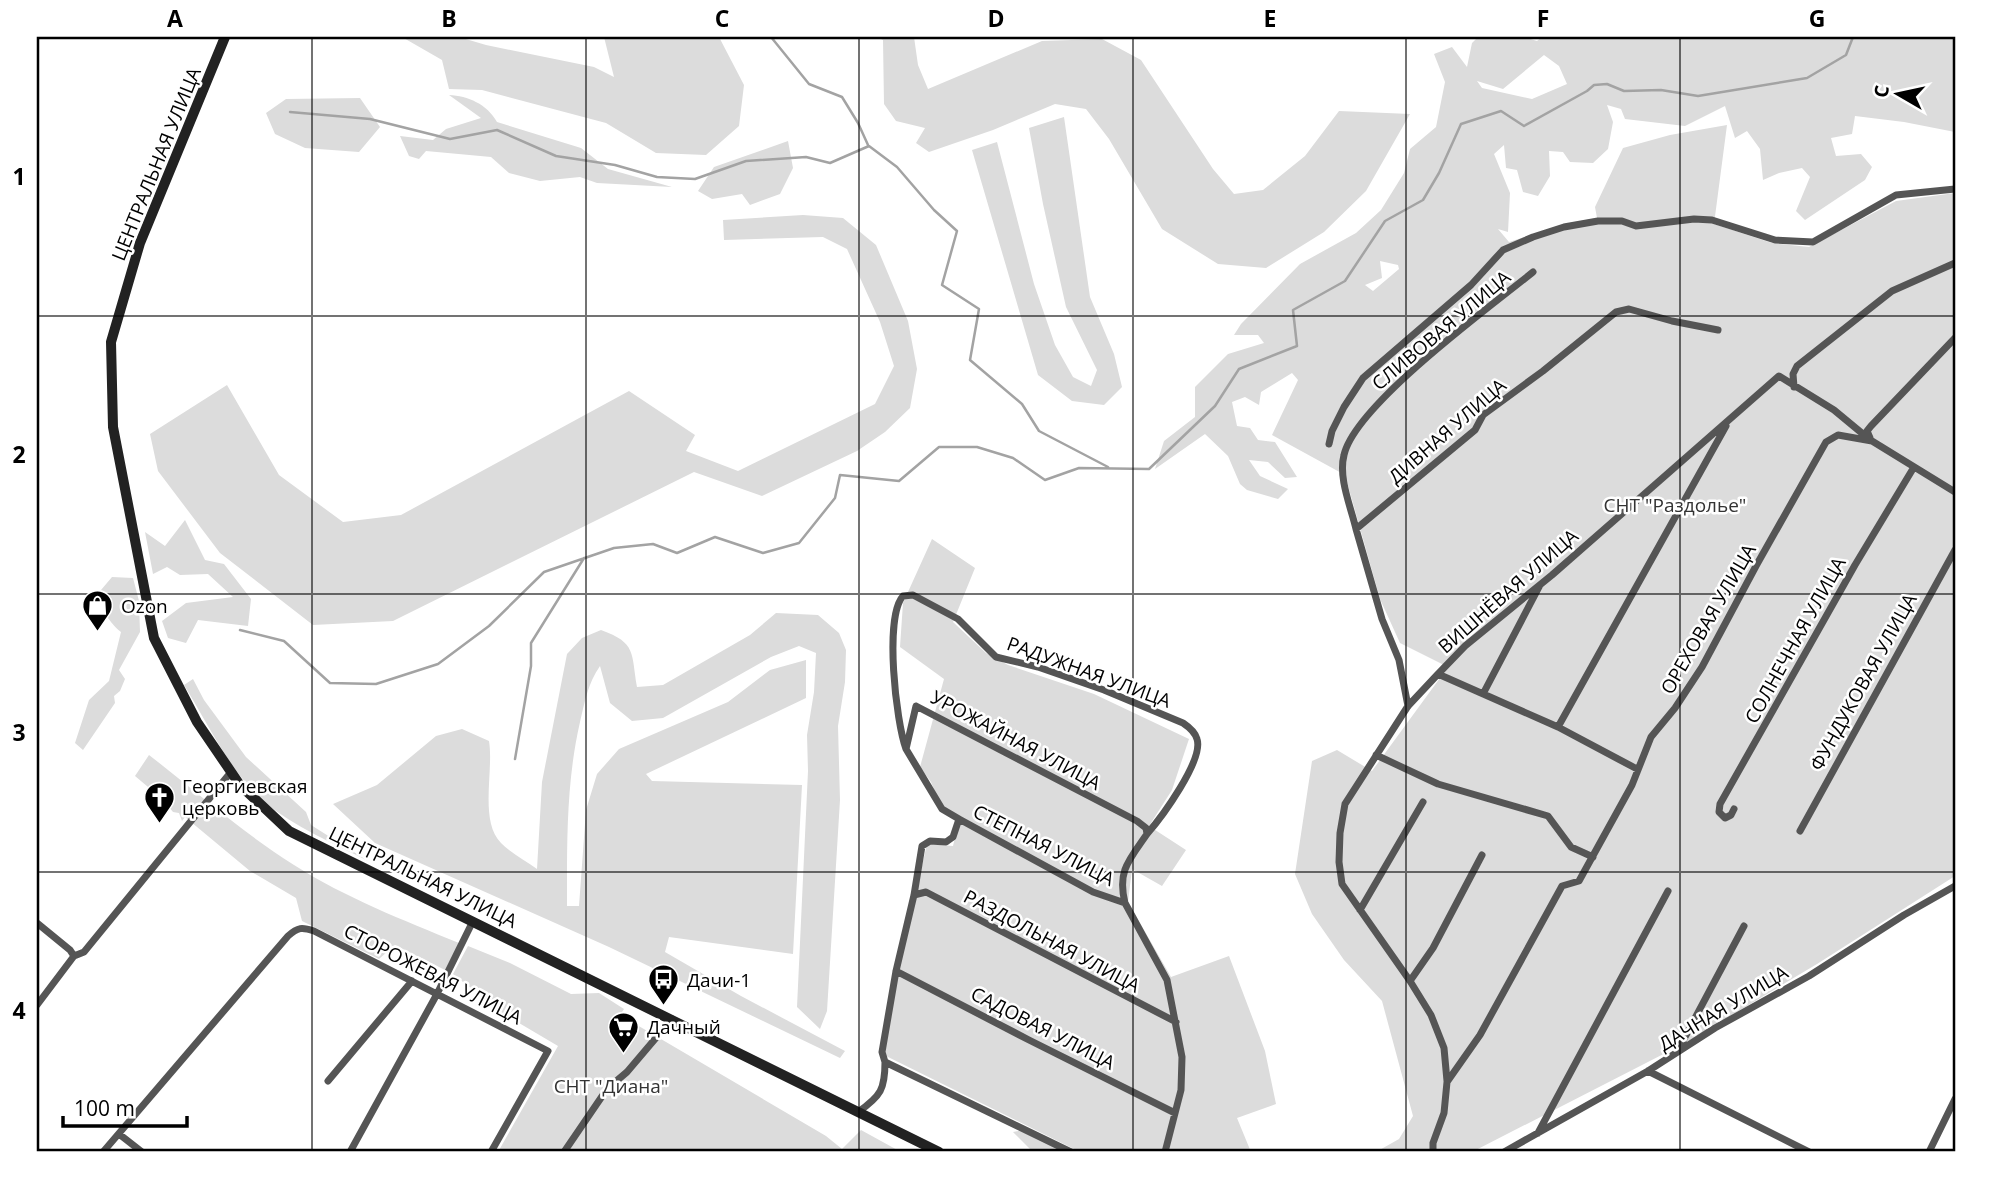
<svg xmlns="http://www.w3.org/2000/svg" width="1992" height="1189" font-family="'Open Sans',sans-serif">
	<style>
		.green { fill: #dcdcdc; fill-rule: evenodd }
		.lines { fill: none; stroke-linecap: round; stroke-linejoin: round }
		.stream { stroke: #a3a3a3; stroke-width: 2.5 }
		.street { stroke: #555; stroke-width: 7 }
		.secondary { stroke: #222; stroke-width: 10 }
		.grid { fill: none; stroke: #000; stroke-width: 2; stroke-opacity: 0.55 }
		.labels { text-anchor: middle; dominant-baseline: central; stroke-width: 5; stroke-linejoin: round; paint-order: stroke }
		.street-label { font-size: 19px; fill: #000; stroke: #fff }
		.park-label { font-size: 19px; fill: #333; stroke: #fff }
		.poi-label { font-size: 19px; fill: #000; stroke: #fff; text-anchor: start }
		.neatline { fill: none; stroke: #000; stroke-width: 2.5 }
		.grid-label { font-size: 23px; text-anchor: middle; font-weight: bold; fill: #000 }
	</style>
	<rect width="100%" height="100%" fill="#fff"/>
	<path class="green" d="M402,37h57l27,8 108,22 20,10 -10,-40h115l25,48 -5,41 -33,29 -50,-2 -50,-30 -124,-33 -33,-1 -7,-29z
		M877,37h37l4,28 10,24 114,-48 60,-2 39,21 72,109 21,25 29,-4 42,-34 34,-45 71,3 -44,77 -42,41 -58,36 -48,-4 -56,-35 -53,-90 -23,-30 -31,-5 -62,26 -64,22 -13,-9 9,-15 -29,-7 -12,-17 -1,-64z
		M1478,37h46l13,4 5,-4h413v95l-51,-10 -49,-6 -3,18 -21,4 5,18 25,-2 11,13 -7,13 -60,40 -9,-9 14,-34 -8,-9 -23,5 -16,7 -3,-31 -13,-18 -12,7 -10,-32 -40,20 -60,-7 -4,-10 -14,-4 6,17 -5,27 -15,14 -23,-1 -7,-10 -14,-1 1,25 -12,20 -15,-4 -6,-22 -11,-2 -2,-23 -10,9 16,39 -2,39 -10,-3 11,13 55,-18 33,-6 -2,-11 28,-59 47,-13 57,-10 -13,99 58,19 37,4 87,-46 59,-8v683l-138,88 -132,79 -213,109h-96l23,-13 14,-23 -31,-115 -38,-41 -32,-46 -17,-40 17,-113 25,-11 35,21 76,-104 -48,-24 -20,-44 -35,-124 -73,-40 26,-55 -6,-7 -31,19 -2,13 -14,-8 -13,5 5,24 13,2 8,12 17,2 22,35 -12,1 -17,-16 -19,-2 11,16 28,13 -10,10 -31,-9 -7,-6 -12,-28 -23,-22 -50,35 9,-28 31,-24v-30l33,-33 36,-11 -6,-8h-24l7,-11 59,-60 56,-31 25,-23 23,-37 6,-24 26,-22 9,-45 -11,-28 18,-7 15,20 5,-24zM1544,55l15,11 8,18 -35,15 -50,-11 -5,-7 26,8zM1380,261l18,4 1,4 -26,22 -8,-6 17,-7z
		M449,95c19,1 38,9 48,27l84,26 27,21 64,18 -75,-4 -17,-6 -40,4 -31,-8 -18,-16 -65,-6 -7,8 -10,-3 -9,-20 33,4 13,-11 35,-11z
		M360,98l20,29 -21,25 -54,-4 -30,-14 -9,-21 20,-14z
		M1064,117l26,180 24,57 8,33 -18,18 -32,-4 -34,-26 -66,-225 25,-8 37,142 21,61 18,32 18,9 6,-16 -31,-63 -23,-103 -14,-76z
		M788,141l5,27 -13,26 -30,11 -8,-11 -30,5 -14,-8 16,-24z
		M803,215l40,3 33,27 32,76 9,48 -7,39 -25,24 -28,19 -95,45 -68,-24 -301,149 -80,4 -93,-72 -62,-82 -8,-37 77,-49 52,90 64,47 58,-7 228,-124 66,44 -9,16 52,20 137,-67 19,-38 -14,-44 -33,-73 -24,-12 -99,3 -1,-20z
		M185,520l20,40 19,4 27,35 -3,27 -50,-6 -12,23 -18,-5 -6,-17 24,-18 47,-6 -25,-23 -28,1 -13,-8 -14,7 -8,-42 20,14z
		M932,539l43,29 -22,54 33,31 22,12 86,29 95,45 -17,51 -23,36 37,24 -24,36 -30,-17 -4,33 43,75 58,-21 36,95 11,53 -39,14 14,34h-171l-198,-98 17,-88 28,-122 26,2 7,-29 -20,-13 -9,-22 -11,-15 24,-88 -44,-32 3,-44z
		M112,577l21,1 6,23 1,31 -21,38 6,9 -5,12 -6,5 1,7 -32,47 -8,-7 14,-43 20,-19 12,-49c-14,-11 -13,-20 -31,-29z
		M776,613l42,2 21,18 7,17 -1,32 -7,44 2,74 -13,211 -7,18 -23,-22 11,-236 -1,-36 7,-43 2,-39 -17,-7 -28,11 -108,61 -31,3 -22,-18 -10,-37c-12,17 -15,35 -20,56 -14,61 -13,122 -13,184h12l7,-96 11,-36 22,-25 109,-47 42,-32 36,-10v38l-160,76 6,7 150,4 -9,169 -124,-17 -4,15 76,44 104,55 -5,7 -231,-111 -234,-104 -42,-39 44,-19 59,-49 26,-7 27,12c5,29 -10,80 12,102 10,10 25,18 36,26l5,-87 25,-128 15,-16 19,-8c36,13 30,23 36,57l26,-2 87,-50z
		M193,679l11,21 42,57 60,55 5,13 57,36c-35,-18 -73,-34 -104,-59 -33,-29 -57,-80 -80,-117z
		M149,755c48,37 94,78 145,110 52,33 109,55 165,78l-14,27 -50,-25 -16,14 -77,-38 -6,-23 -46,-27 -65,-54 -3,4 -3,-8 -6,-1 -4,-5h-16l1,-15 -19,-16z
		M468,946l42,17 61,31 28,-1 25,16 -4,6 206,121 16,13 19,-19 40,22h-403l60,-106 -56,-33 -49,-39z
		M1023,1130l48,22h-38l-20,-20z"/>
	<g class="lines">
		<path class="stream" d="M771,37l38,47 33,13 16,26 10,22
			M290,112l80,7 80,20 47,-9 59,26 59,9 42,12 38,2 51,-18 60,-4 24,6 39,-17 28,21 37,43 23,21 -15,54 37,24 -9,51 52,44 17,27 69,36
			M240,630l44,11 46,42 46,1 62,-20 51,-38 55,-54 70,-24 39,-4 24,9 38,-16 48,16 36,-10 36,-45 5,-23 59,6 40,-34h38l36,11 32,22 34,-12 70,1 66,-63 24,-37 58,-23 -4,-36 52,-29 40,-60 38,-21 16,-27 22,-49 40,-13 23,15 63,-35 7,-6 13,-1 17,7 37,-1 37,6 109,-18 39,-23 7,-18
			M515,759l16,-93v-23l53,-85"/>
		<path class="street" d="M1794,387l-1,-13 4,-8 95,-75 63,-28
			M1870,438l-3,-7 4,-5 84,-88
			M1329,444l3,-13 12,-24 19,-29 108,-93 32,-35 30,-13 31,-10 34,-6h24l14,5 58,-7 18,1 63,20 38,2 83,-47 59,-6
			M1356,529c-5,-22 -18,-51 -12,-74 11,-50 146,-148 189,-183
			M1438,674l-30,32 -63,98 -5,29 -1,29 3,22 68,97 21,34 13,33 3,33
			M1483,694l56,-107
			M1408,706l-9,-46 -17,-41 -26,-90 119,-99 8,-15 60,-44 73,-59 13,-3 43,12 46,9
			M1558,727l-120,-53 27,-28 87,-71 227,-199 55,34 35,29
			M906,749c-10,-27 -22,-132 -3,-153l10,-1 45,24 38,38 42,10 66,23 79,33c6,4 12,9 14,16 7,21 -36,79 -50,95
			M1376,755l62,29 110,32 23,31 22,10
			M1637,769l-79,-42 168,-301
			M1734,809l-3,6 -6,3 -6,-6 1,-8 135,-239 59,-98
			M959,819l-17,-10 -36,-60 10,-43 221,115 9,7 1,6c-18,26 -30,37 -22,69
			M1800,831l155,-281
			M914,895l12,-3 250,130
			M1360,910l63,-108
			M37,923l33,27 4,6
			M896,971l133,69 146,73
			M1410,981l23,-33 49,-93
			M37,1005l37,-49 10,-4 147,-180
			M1677,1052l67,-126
			M885,1062l-3,-10 14,-81 18,-76 8,-49 8,-5 16,1 7,-5 6,-18 134,73 32,11 42,77 15,77 -1,33 -16,62
			M1648,1071l161,81
			M328,1081l84,-100
			M858,1112c23,-16 27,-23 27,-50l186,90
			M1538,1133l130,-242
			M119,1134l23,18
			M103,1152l185,-216c10,-9 14,-9 26,-5l234,120 -57,101
			M350,1152l87,-158 36,-73
			M564,1152l43,-63 20,-17 45,-53
			M1433,1152v-9l11,-30 3,-31 33,-47 82,-149 17,-5 53,-96 19,-48 24,-29 27,-41 54,-101 70,-124 12,-7 34,6 83,51
			M1504,1152l144,-81 67,-43 94,-52 95,-61 51,-29
			M1929,1152l26,-53"/>
		<path class="secondary" d="M225,37l-85,206 -29,99 2,85 41,211 43,84 43,63 49,46 650,321"/>
	</g>
	<path class="grid" d="M312,37v1115M586,37v1115M859,37v1115M1133,37v1115M1406,37v1115M1680,37v1115M37,316h1918M37,594h1918M37,872h1918"/>
	<defs>
		<symbol id="shop-pin" viewBox="-11 -11 22 30"><path d="M0 17L-7.5 6A9.5 9.5 0 1 1 7.5 6Z" fill="#000" stroke="#fff"/><path d="M-5-2.5h2.3a2.7 3.5 0 0 1 5.4 0H5L5.5 6h-11ZM-1.5-2.5h3a1.5 2.3 0 0 0-3 0Z" fill="#fff"/></symbol>
		<symbol id="church-pin" viewBox="-11 -11 22 30"><path d="M0 17L-7.5 6A9.5 9.5 0 1 1 7.5 6Z" fill="#000" stroke="#fff"/><path d="M-1.2-6h2.4v3.5h3.3v2.4h-3.3V6h-2.4V-.1h-3.3v-2.4h3.3Z" fill="#fff"/></symbol>
		<symbol id="bus-pin" viewBox="-11 -11 22 30"><path d="M0 17L-7.5 6A9.5 9.5 0 1 1 7.5 6Z" fill="#000" stroke="#fff"/><path d="M-5-6H5V4H4V6H2V4H-2V6H-4V4H-5ZM-3.5-4V0h7V-4ZM-3.5 1.2v1.5H-2V1.2ZM2 1.2v1.5H3.5V1.2Z" fill="#fff"/></symbol>
		<symbol id="supermarket-pin" viewBox="-11 -11 22 30"><path d="M0 17L-7.5 6A9.5 9.5 0 1 1 7.5 6Z" fill="#000" stroke="#fff"/><path d="M-6-5.5h2.5l.6 2H6L4.5 2H-2.5L-4.4-4H-6ZM-1.5 3.2a1.3 1.3 0 1 0 .1 0ZM3 3.2a1.3 1.3 0 1 0 .1 0Z" fill="#fff"/></symbol>
	</defs>
	<g fill-rule="evenodd">
		<use href="#shop-pin" x="80" y="588" width="35" height="47"/>
		<use href="#church-pin" x="142" y="780" width="35" height="47"/>
		<use href="#bus-pin" x="646" y="962" width="35" height="47"/>
		<use href="#supermarket-pin" x="606" y="1010" width="35" height="47"/>
	</g>
	<g class="labels">
		<g class="street-label">
			<text transform="translate(156 164) rotate(-68)">ЦЕНТРАЛЬНАЯ УЛИЦА</text>
			<text transform="translate(1441 330) rotate(-40)">СЛИВОВАЯ УЛИЦА</text>
			<text transform="translate(1447 431) rotate(-41)">ДИВНАЯ УЛИЦА</text>
			<text transform="translate(1508 591) rotate(-41)">ВИШНЁВАЯ УЛИЦА</text>
			<text transform="translate(1708 619) rotate(-60)">ОРЕХОВАЯ УЛИЦА</text>
			<text transform="translate(1795 640) rotate(-61)">СОЛНЕЧНАЯ УЛИЦА</text>
			<text transform="translate(1089 672) rotate(20)">РАДУЖНАЯ УЛИЦА</text>
			<text transform="translate(1863 682) rotate(-61)">ФУНДУКОВАЯ УЛИЦА</text>
			<text transform="translate(1016 740) rotate(28)">УРОЖАЙНАЯ УЛИЦА</text>
			<text transform="translate(1044 845) rotate(27)">СТЕПНАЯ УЛИЦА</text>
			<text transform="translate(423 877) rotate(26)">ЦЕНТРАЛЬНАЯ УЛИЦА</text>
			<text transform="translate(1052 941) rotate(28)">РАЗДОЛЬНАЯ УЛИЦА</text>
			<text transform="translate(433 974) rotate(27)">СТОРОЖЕВАЯ УЛИЦА</text>
			<text transform="translate(1723 1008) rotate(-31)">ДАЧНАЯ УЛИЦА</text>
			<text transform="translate(1043 1028) rotate(27)">САДОВАЯ УЛИЦА</text>
		</g>
		<g class="park-label">
			<text x="1675" y="505">СНТ "Раздолье"</text>
			<text x="611" y="1086">СНТ "Диана"</text>
		</g>
		<g class="poi-label">
			<text x="121" y="606">Ozon</text>
			<text x="182" y="786">Георгиевская<tspan x="182" dy="22">церковь</tspan></text>
			<text x="687" y="980">Дачи-1</text>
			<text x="647" y="1027">Дачный</text>
		</g>
	</g>
	<rect width="1992" height="1189" fill="none" stroke="#ffffff" stroke-width="77"/>
	<g transform="translate(1898 94) rotate(279)" stroke="#ffffff" stroke-width="5" paint-order="stroke">
	<path d="M0-5L12 26L0 18L-12 26Z" fill="#000000"/>
	<text y="-10" font-size="19" font-weight="bold" text-anchor="middle" fill="#000000">С</text>
	</g>
	<path d="M63 1116v10h124v-10" fill="none" stroke="#000000" stroke-width="3.5"/>
	<text x="74" y="1116" font-size="21" fill="#000000" stroke="#ffffff" stroke-width="5" paint-order="stroke">100 m</text>
	<rect x="38" y="38" width="1916" height="1112" class="neatline"/>
	<g class="grid-label">
		<text x="175" y="27">A</text>
		<text x="449" y="27">B</text>
		<text x="722" y="27">C</text>
		<text x="996" y="27">D</text>
		<text x="1270" y="27">E</text>
		<text x="1543" y="27">F</text>
		<text x="1817" y="27">G</text>
		<text x="19" y="185">1</text>
		<text x="19" y="463">2</text>
		<text x="19" y="741">3</text>
		<text x="19" y="1019">4</text>
	</g>
</svg>
